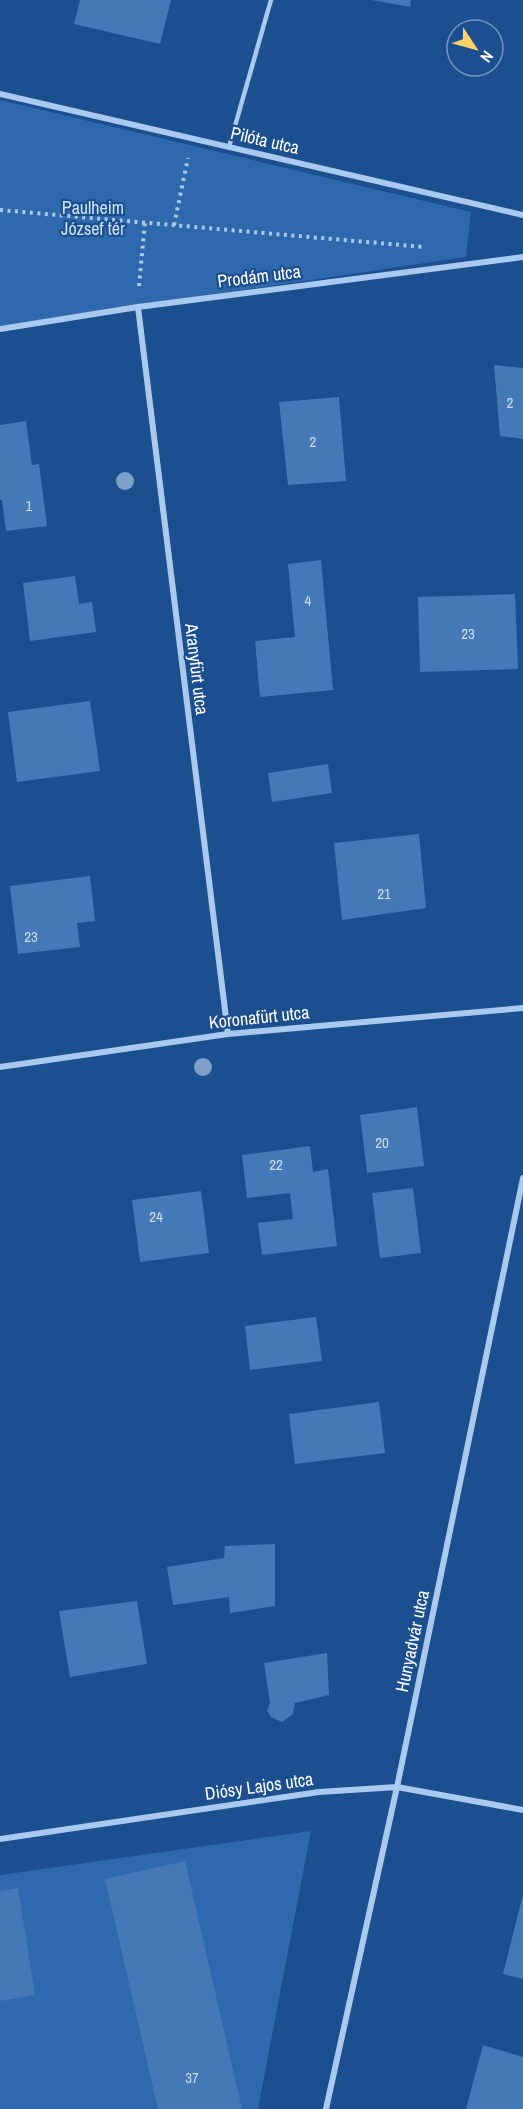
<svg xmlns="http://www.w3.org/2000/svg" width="523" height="2109" font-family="'Archivo Narrow',sans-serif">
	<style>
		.green { fill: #2e69ad }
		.building { fill: #4478b7 }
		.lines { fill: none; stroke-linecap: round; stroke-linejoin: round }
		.path { stroke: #a9c9ee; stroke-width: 4; stroke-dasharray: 3 4.5; stroke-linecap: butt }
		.lane { stroke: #a9c9ee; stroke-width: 4.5 }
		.street { stroke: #a9c9ee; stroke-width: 6 }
		.tree { fill: #7ea0ca }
		.labels { text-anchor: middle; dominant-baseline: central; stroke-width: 4.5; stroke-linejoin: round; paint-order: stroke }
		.number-label { font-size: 15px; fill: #d0dded }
		.street-label { font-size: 18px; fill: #fff; stroke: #1b4f8f }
		.park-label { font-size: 18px; fill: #cfe3fa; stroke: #1b4f8f }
	</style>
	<rect width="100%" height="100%" fill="#1b4f8f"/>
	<path class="green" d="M0,100l471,112 -5,45 -466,69z
		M311,1831l-53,278h-258v-234z"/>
	<path class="building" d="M80,0h91l-11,44 -86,-20z
		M372,0h39l-1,7z
		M494,365l29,3v71l-23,-3z
		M339,397l7,84 -58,4 -9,-83z
		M26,421l6,44 7,-1 8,62 -41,5 -4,-31h-2v-75z
		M321,560l12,130 -73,7 -5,-56 40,-4 -7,-73z
		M75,576l4,28 13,-2 4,30 -66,9 -7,-58z
		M515,594l3,75 -98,3 -2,-75z
		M90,701l10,70 -83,11 -9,-70z
		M328,764l4,29 -60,9 -4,-29z
		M419,834l7,74 -84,12 -8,-77z
		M90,876l5,45 -18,2 3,24 -62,7 -8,-68z
		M417,1107l7,59 -57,7 -7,-58z
		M310,1146l3,26 15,-3 9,77 -75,9 -4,-32 35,-4 -3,-26 -43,5 -5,-43z
		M413,1188l8,65 -41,5 -8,-65z
		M201,1191l8,62 -69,9 -8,-62z
		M316,1317l6,44 -72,9 -5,-44z
		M379,1402l6,51 -90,11 -6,-50z
		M275,1544v62l-45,7 -1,-16 -56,8 -6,-38 57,-9 1,-12z
		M137,1601l10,63 -77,13 -11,-66z
		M327,1653l2,42 -34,8 -2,11 -11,8 -11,-5 -4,-6 3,-8 -6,-40z
		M185,1861l57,248h-84l-53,-230z
		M18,1888l17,107 -35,6v-110z
		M522,1898h1v81l-20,-5z
		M483,2045l40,12v52h-57z"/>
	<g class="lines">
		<path class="path" d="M0,210l424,37
			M174,225l14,-67
			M139,286l6,-64"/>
		<path class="lane" d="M229,147l42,-147"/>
		<path class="street" d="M0,94l523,121
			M138,307l90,727
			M0,329l138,-22 385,-50
			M0,1067l228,-33 295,-26
			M0,1839l319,-47 78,-5 126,23
			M326,2109l71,-322 126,-609"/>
	</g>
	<g class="tree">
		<circle cx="125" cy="481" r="9"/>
		<circle cx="203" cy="1067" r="9"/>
	</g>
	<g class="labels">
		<g class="number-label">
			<text x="510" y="402">2</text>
			<text x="313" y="441">2</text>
			<text x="29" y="505">1</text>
			<text x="308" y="600">4</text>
			<text x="468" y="633">23</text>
			<text x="384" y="893">21</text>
			<text x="31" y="936">23</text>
			<text x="382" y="1142">20</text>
			<text x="276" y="1164">22</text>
			<text x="156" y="1216">24</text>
			<text x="192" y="2077">37</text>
		</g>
		<g class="street-label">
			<text transform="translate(265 140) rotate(13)">Pilóta utca</text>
			<text transform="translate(259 276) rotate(-7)">Prodám utca</text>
			<text transform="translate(197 669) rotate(83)">Aranyfürt utca</text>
			<text transform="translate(259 1017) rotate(-6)">Koronafürt utca</text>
			<text transform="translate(412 1641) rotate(-78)">Hunyadvár utca</text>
			<text transform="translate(259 1786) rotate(-8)">Diósy Lajos utca</text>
		</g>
		<g class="park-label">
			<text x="93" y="207">Paulheim<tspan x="93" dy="21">József tér</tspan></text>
		</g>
	</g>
	<g transform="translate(475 48) rotate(126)"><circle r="28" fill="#1b4f8f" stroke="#7695bc" stroke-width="1.5"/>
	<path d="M0-4.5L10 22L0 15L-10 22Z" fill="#ffd166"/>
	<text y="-9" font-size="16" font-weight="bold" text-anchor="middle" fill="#ffffff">N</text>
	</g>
</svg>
